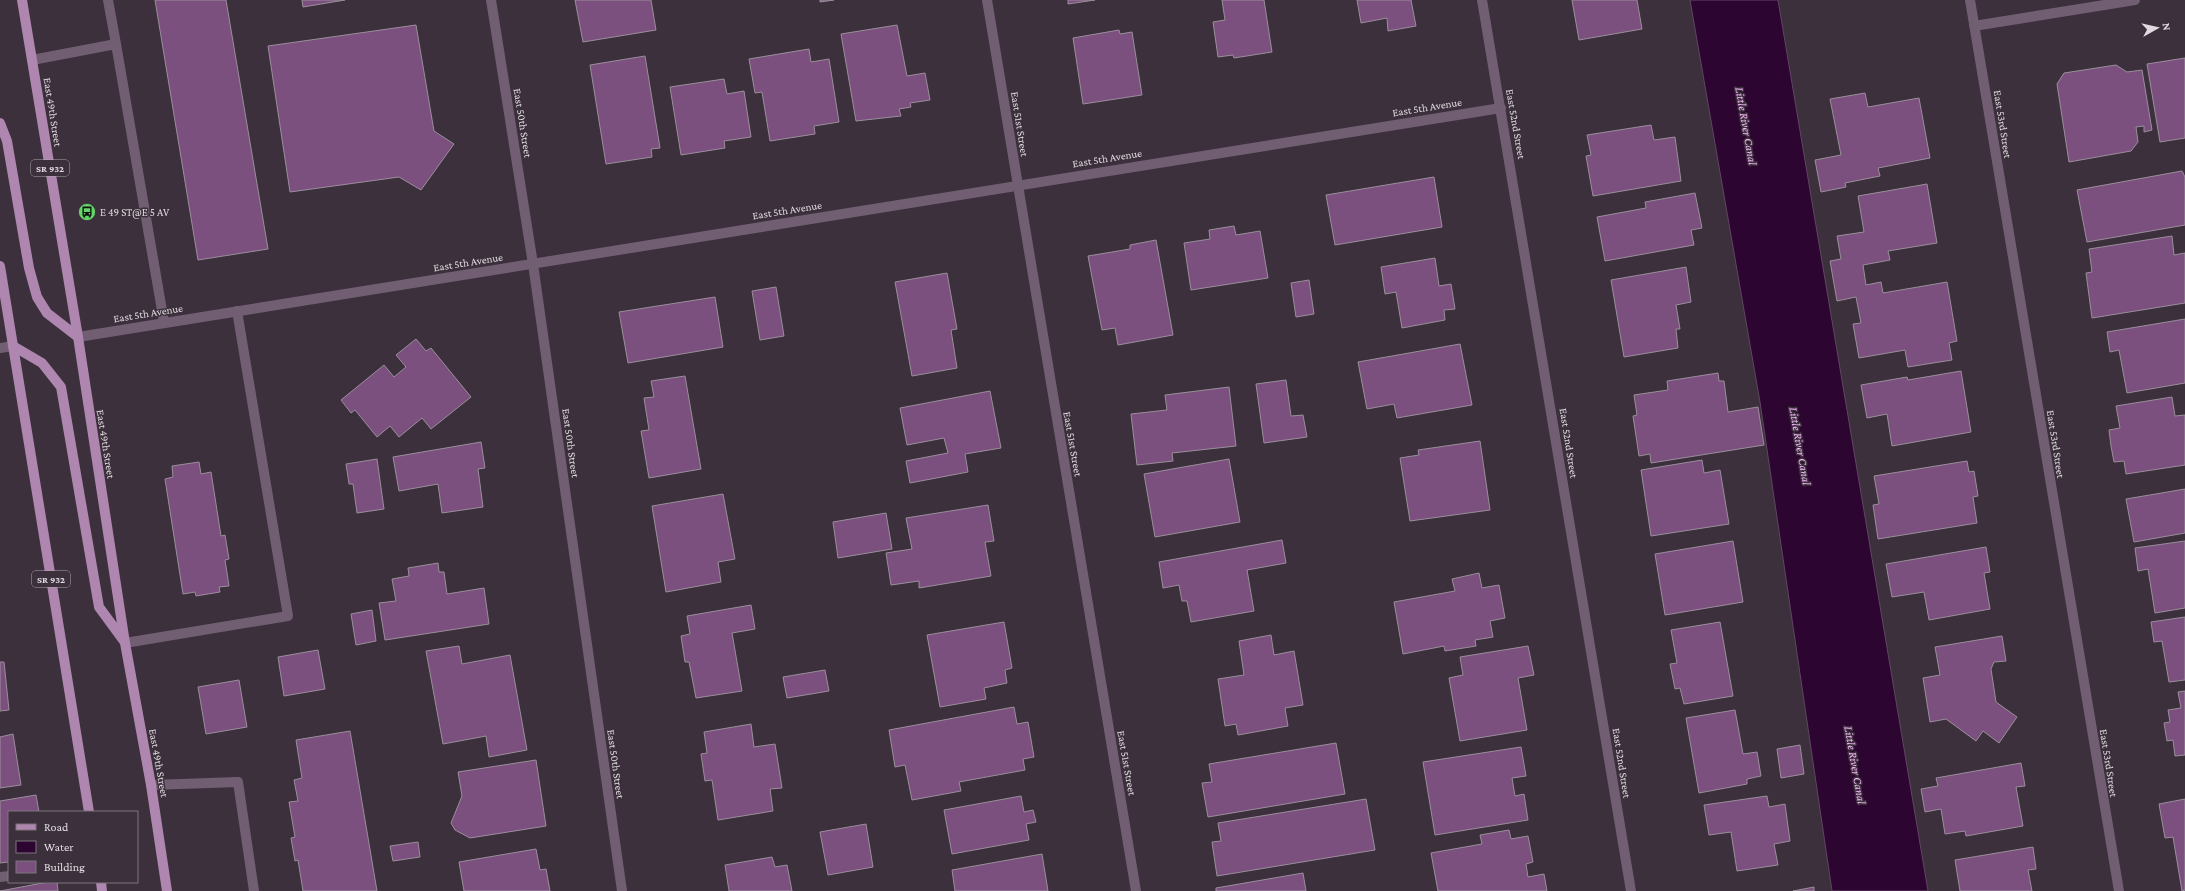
<svg xmlns="http://www.w3.org/2000/svg" width="2185" height="891" font-family="'Crimson Pro',serif">
	<style>
		.water { fill: #2c0530; stroke: #624565 }
		.building { fill: #7b507e; stroke: #9b8e9c }
		.lines { fill: none; stroke-linecap: round; stroke-linejoin: round }
		.service { stroke: #725e73; stroke-width: 10 }
		.minor { stroke: #725e73; stroke-width: 10 }
		.primary { stroke: #ae86b0; stroke-width: 10 }
		.labels { text-anchor: middle; dominant-baseline: central; stroke-width: 3; stroke-linejoin: round; paint-order: stroke }
		.shield { fill: #3b303b; stroke: #aea6ae; stroke-width: 1 }
		.shield-label { font-size: 10px; font-weight: bold; fill: #e0d9e0 }
		.street-label { font-size: 11px; fill: #e0d9e0; stroke: #3b303b }
		.poi-label { font-size: 11px; fill: #e0d9e0; stroke: #3b303b; text-anchor: start }
		.water-label { font-size: 12px; font-style: italic; fill: #f8b6fc; stroke: #3b303b }
	</style>
	<rect width="100%" height="100%" fill="#3b303b"/>
	<path class="water" d="M1690,0h88l150,891h-96l-72,-489z"/>
	<path class="building" d="M155,0h71l42,249 -70,11z
		M302,0h43l-42,7z
		M575,0h76l5,30 -73,12z
		M820,0h14l-14,2z
		M1068,0h27l-27,4z
		M1222,0h42l8,52 -38,6 -1,-3 -15,2 -5,-35 12,-2z
		M1357,0h54l5,26 -28,5 -1,-13 -26,5z
		M1572,0h65l5,29 -63,11z
		M416,25l18,106 20,13 -33,46 -22,-13 -109,15 -22,-146z
		M897,25l10,51 18,-3 5,27 -20,3 1,4 -12,2 2,7 -45,5 -15,-87z
		M1119,30l1,4 12,-2 10,63 -59,9 -10,-66z
		M809,49l2,13 18,-3 10,63 -25,4 1,8 -45,7 -8,-49 -7,1 -6,-34z
		M645,56l15,92 -9,1 1,8 -46,7 -16,-99z
		M2185,58v80l-25,4 -13,-78z
		M2116,65l11,7 15,-2 10,60 -8,2v-6l-8,1 2,15 -7,9 -62,11 -12,-78 7,-11z
		M724,79l3,15 17,-3 7,46 -27,4 1,7 -44,7 -11,-68z
		M1865,93l3,14 51,-9 11,60 -52,10 2,8 -35,7 1,4 -25,5 -6,-32 26,-5 -11,-56z
		M1651,125l3,15 21,-3 6,44 -88,15 -7,-40 5,-1 -4,-20z
		M2182,171l3,6v48l-98,17 -10,-52z
		M1434,177l8,50 -107,18 -9,-50z
		M1927,184l10,59 -49,8 2,9 -27,5 3,20 15,-3 2,11 64,-11 10,59 -8,2 3,17 -44,7 -3,-17 -46,8 -6,-34 8,-1 -5,-26 -19,4 -7,-40 11,-2 -4,-23 27,-4 -6,-36z
		M1695,193l7,35 -11,2 3,15 -89,16 -8,-44 49,-9 -1,-6z
		M1234,226l2,9 24,-4 8,47 -77,12 -7,-47 26,-4 -1,-9z
		M2172,236l2,19 11,-2v50l-93,15 -6,-45 6,-1 -3,-23z
		M1156,240l17,95 -55,10 -3,-17 -13,2 -14,-74 42,-7v-4z
		M1435,258l4,28 12,-2 4,25 -11,1 1,10 -43,8 -6,-36 -11,2 -4,-27z
		M1686,267l5,35 -15,3 4,24h-4l2,19 -54,9 -13,-77z
		M947,273l10,56 -6,1 6,38 -45,8 -17,-94z
		M1309,280l5,34 -18,3 -5,-34z
		M776,287l8,49 -24,4 -8,-49z
		M715,297l8,50 -95,16 -9,-51z
		M2185,319v64l-58,10 -8,-43 -9,2 -3,-20z
		M416,339l10,12 5,-3 40,49 -40,32 -9,-11 -23,19 -9,-11 -13,11 -22,-27 -4,3 -10,-13 43,-35 10,12 12,-10 -10,-12z
		M1460,344l12,61 -75,13 -3,-14 -27,5 -9,-47z
		M1961,371l10,61 -79,14 -5,-32 -20,4 -6,-33 46,-8 1,3z
		M1718,373l1,8h5l4,31 30,-5 6,38 -113,18 -1,-9 -11,2 -6,-40 4,-1 -3,-20 34,-5 -1,-9z
		M685,376l16,93 -52,9 -8,-47 8,-1 -5,-32 10,-1 -3,-16z
		M1286,380l5,36 12,-1 4,22 -43,6 -8,-59z
		M1229,387l7,59 -64,7 1,8 -36,4 -6,-51 36,-4 -2,-15z
		M990,391l11,57 -36,6 3,18 -58,11 -4,-22 42,-8 -4,-15 -37,7 -7,-37z
		M2172,397l3,19 10,-1v50l-59,9 -2,-13 -10,1 -3,-16 -2,-16 11,-2 -4,-22z
		M1480,441l10,69 -80,11 -10,-63 19,-3 -1,-5z
		M481,442l4,26 -7,1 5,38 -41,6 -4,-29 -39,7 -6,-34z
		M377,459l7,50 -27,4 -4,-29h-4l-3,-20z
		M1229,459l11,63 -85,15 -11,-63z
		M1702,460l2,13 16,-3 9,54 -78,12 -10,-66z
		M1967,461l2,11 5,-1 4,25 -5,1 4,26 -99,16 -5,-34 6,-1 -5,-28z
		M199,462l2,12 10,-2 10,64 4,-1 4,24 -4,1 4,26 -10,1 1,5 -24,4 -1,-4 -12,2 -18,-115 8,-2 -1,-11z
		M2185,489v44l-51,9 -8,-43z
		M723,494l12,65 -17,3 3,20 -55,10 -14,-86z
		M988,505l6,36 -9,1 6,34 -72,12v-7l-28,4 -5,-32 26,-4 -6,-31z
		M886,513l6,36 -54,9 -5,-36z
		M1282,540l4,23 -39,7 7,41 -63,11 -4,-21h-5l-3,-16 -16,3 -4,-26z
		M1733,541l10,61 -78,13 -10,-61z
		M2185,541v67l-30,5 -7,-44 -10,2 -3,-23z
		M1986,547l4,25 -6,1 6,36 -61,11 -5,-28 -32,5 -6,-33z
		M438,563l1,9h5l3,22 37,-6 5,36 -104,16 -6,-37 17,-2 -4,-22 17,-3 -1,-8z
		M1479,573l3,15 17,-3 6,33 -15,3 3,16 -18,3 1,6 -31,5 -1,-5 -41,8 -9,-52 61,-11 -3,-12z
		M751,605l4,24 -23,4 10,58 -46,7 -7,-36h-4l-4,-26 9,-2 -3,-18z
		M372,610l4,31 -20,4 -5,-31z
		M2185,617v63l-16,2 -7,-41 -8,1 -3,-20z
		M1004,622l8,46 -7,2 2,13 -23,5 2,11 -46,8 -13,-72z
		M1720,622l13,74 -49,8 -4,-16 -5,1 -5,-25 7,-1 -6,-33z
		M1271,635l3,20 20,-4 9,54 -18,3 3,18 -50,9 -2,-11 -11,2 -7,-47 26,-4 -5,-34z
		M2002,636l4,25 -12,1 -3,7 5,33 21,15 -18,26 -16,-12 -7,10 -30,-22 -16,3 -7,-44 17,-3 -5,-28z
		M459,646l3,18 48,-9 17,95 -38,7 -3,-21 -43,8 -17,-93z
		M1528,646l6,29 -16,3 9,52 -67,11 -11,-63 14,-3 -3,-18z
		M318,650l7,39 -41,7 -6,-39z
		M0,662h4l5,48 -9,1z
		M825,670l4,21 -42,7 -4,-21z
		M239,680l8,47 -41,7 -8,-47z
		M2185,691v64l-10,1 -2,-16 -6,1 -3,-18 6,-1 -2,-12 13,-2 -3,-16z
		M1014,707l3,17 11,-2 6,35 -11,2 2,11 -66,12 2,9 -49,9 -7,-35 -10,2 -6,-37z
		M1735,710l8,44 14,-2 4,24 -14,3v5l-48,9 -13,-75z
		M751,724l3,23 21,-3 7,44 -12,1 3,22 -55,9 -6,-40 -7,1 -4,-27 6,-1 -3,-21z
		M350,731l27,160h-74l-5,-31 -3,1 -4,-23 4,-1 -6,-35 9,-1 -4,-21 8,-2 -6,-38z
		M13,734l8,51 -21,3v-51z
		M1336,743l9,51 -137,23 -6,-34 10,-1 -3,-18z
		M1800,745l4,29 -23,4 -4,-29z
		M1521,747l5,29 -14,2 3,18 9,-2 4,26 -93,15 -12,-73z
		M536,760l10,66 -76,12 -15,-8 -4,-7 11,-27 -4,-24z
		M2021,763l4,23 -9,1 7,39 -57,10 -1,-5 -20,3 -4,-25 -16,3 -4,-23 17,-3 -2,-8z
		M36,795l3,17h-30v50l-9,1v-62z
		M1021,796l3,16 9,-2 3,12 -10,2 3,16 -77,14 -8,-44z
		M1767,796l2,11 16,-3 5,37 -16,3 4,21 -41,6 -6,-39 -22,3 -5,-30z
		M1366,799l9,51 -158,26 -5,-34 9,-1 -3,-18z
		M2185,799v91l-3,1 -9,-54 -8,1 -6,-34z
		M866,824l7,43 -45,8 -8,-43z
		M1509,830l2,9 17,-3 5,26 -7,2 2,13 16,-3 3,17h-109l-7,-38 51,-9 -2,-9z
		M418,842l2,15 -27,4 -3,-15z
		M2033,847l3,22 -8,1 4,21h-72l-5,-31z
		M536,849l4,21 6,-1 4,22h-86l-5,-29z
		M1042,854l6,37h-93l-3,-21z
		M772,857l3,10 12,-2 5,26h-63l-4,-26z
		M1303,873l3,18h-90v-3z
		M48,882h9l1,9h-58z
		M1814,887v4h-21z"/>
	<g class="lines">
		<path class="service" d="M108,0l8,44
			M32,60l84,-16 48,278
			M125,643l163,-27 -51,-305
			M151,785l87,-3 16,109
			M0,877l9,-1"/>
		<path class="minor" d="M491,0l42,264 89,627
			M987,0l149,891
			M1482,0l149,891
			M1970,0l149,891
			M1974,26l161,-26
			M78,337l1423,-229
			M0,348l13,-2"/>
		<path class="primary" d="M22,0l56,337 47,306 26,142 16,106
			M0,123l7,18 22,127 8,29 10,16 31,24
			M0,266l89,546
			M13,346l29,17 19,24 38,220 25,34
			M101,882l1,9"/>
	</g>
	<defs>
		<symbol id="bus-disc" viewBox="-11 -11 22 22"><circle r="9.5" fill="#63d468" stroke="#3b303b"/><path d="M-5-6H5V4H4V6H2V4H-2V6H-4V4H-5ZM-3.5-4V0h7V-4ZM-3.5 1.2v1.5H-2V1.2ZM2 1.2v1.5H3.5V1.2Z" fill="#111"/></symbol>
	</defs>
	<g fill-rule="evenodd">
		<use href="#bus-disc" x="77" y="202" width="20" height="20"/>
	</g>
	<g class="labels">
		<g class="shield">
			<rect x="31" y="160" width="38" height="16" rx="3"/>
			<rect x="32" y="571" width="38" height="16" rx="3"/>
		</g>
		<g class="shield-label">
			<text x="50" y="168">SR 932</text>
			<text x="51" y="579">SR 932</text>
		</g>
		<g class="street-label">
			<text transform="translate(1427 107) rotate(-9)">East 5th Avenue</text>
			<text transform="translate(53 112) rotate(81)">East 49th Street</text>
			<text transform="translate(523 123) rotate(81)">East 50th Street</text>
			<text transform="translate(1020 124) rotate(81)">East 51st Street</text>
			<text transform="translate(1516 124) rotate(80)">East 52nd Street</text>
			<text transform="translate(2003 124) rotate(81)">East 53rd Street</text>
			<text transform="translate(1107 158) rotate(-9)">East 5th Avenue</text>
			<text transform="translate(787 210) rotate(-9)">East 5th Avenue</text>
			<text transform="translate(468 262) rotate(-9)">East 5th Avenue</text>
			<text transform="translate(148 313) rotate(-9)">East 5th Avenue</text>
			<text transform="translate(571 443) rotate(82)">East 50th Street</text>
			<text transform="translate(1569 443) rotate(81)">East 52nd Street</text>
			<text transform="translate(106 444) rotate(81)">East 49th Street</text>
			<text transform="translate(1073 444) rotate(80)">East 51st Street</text>
			<text transform="translate(2056 444) rotate(81)">East 53rd Street</text>
			<text transform="translate(159 763) rotate(80)">East 49th Street</text>
			<text transform="translate(1127 763) rotate(80)">East 51st Street</text>
			<text transform="translate(1622 763) rotate(81)">East 52nd Street</text>
			<text transform="translate(2109 763) rotate(81)">East 53rd Street</text>
			<text transform="translate(616 764) rotate(82)">East 50th Street</text>
		</g>
		<g class="poi-label">
			<text x="100" y="212">E 49 ST@E 5 AV</text>
		</g>
		<g class="water-label">
			<text transform="translate(1746 126) rotate(80)">Little River Canal</text>
			<text transform="translate(1800 446) rotate(80)">Little River Canal</text>
			<text transform="translate(1855 765) rotate(80)">Little River Canal</text>
		</g>
	</g>
	<rect x="8" y="811" width="130" height="72" fill="#3b303b" stroke="#7d747d"/>
	<rect x="16" y="824" width="20" height="6" fill="#ae86b0" stroke="#7d747d"/>
	<text x="44" y="831" font-size="12" fill="#e0d9e0">Road</text>
	<rect x="16" y="841" width="20" height="12" fill="#2c0530" stroke="#7d747d"/>
	<text x="44" y="851" font-size="12" fill="#e0d9e0">Water</text>
	<rect x="16" y="861" width="20" height="12" fill="#7b507e" stroke="#7d747d"/>
	<text x="44" y="871" font-size="12" fill="#e0d9e0">Building</text>
	<g transform="translate(2157 28) rotate(82)" stroke="#3b303b" stroke-width="3" paint-order="stroke">
	<path d="M0-3L7 15L0 10L-7 15Z" fill="#e0d9e0"/>
	<text y="-6" font-size="11" font-weight="bold" text-anchor="middle" fill="#e0d9e0">N</text>
	</g>
</svg>
